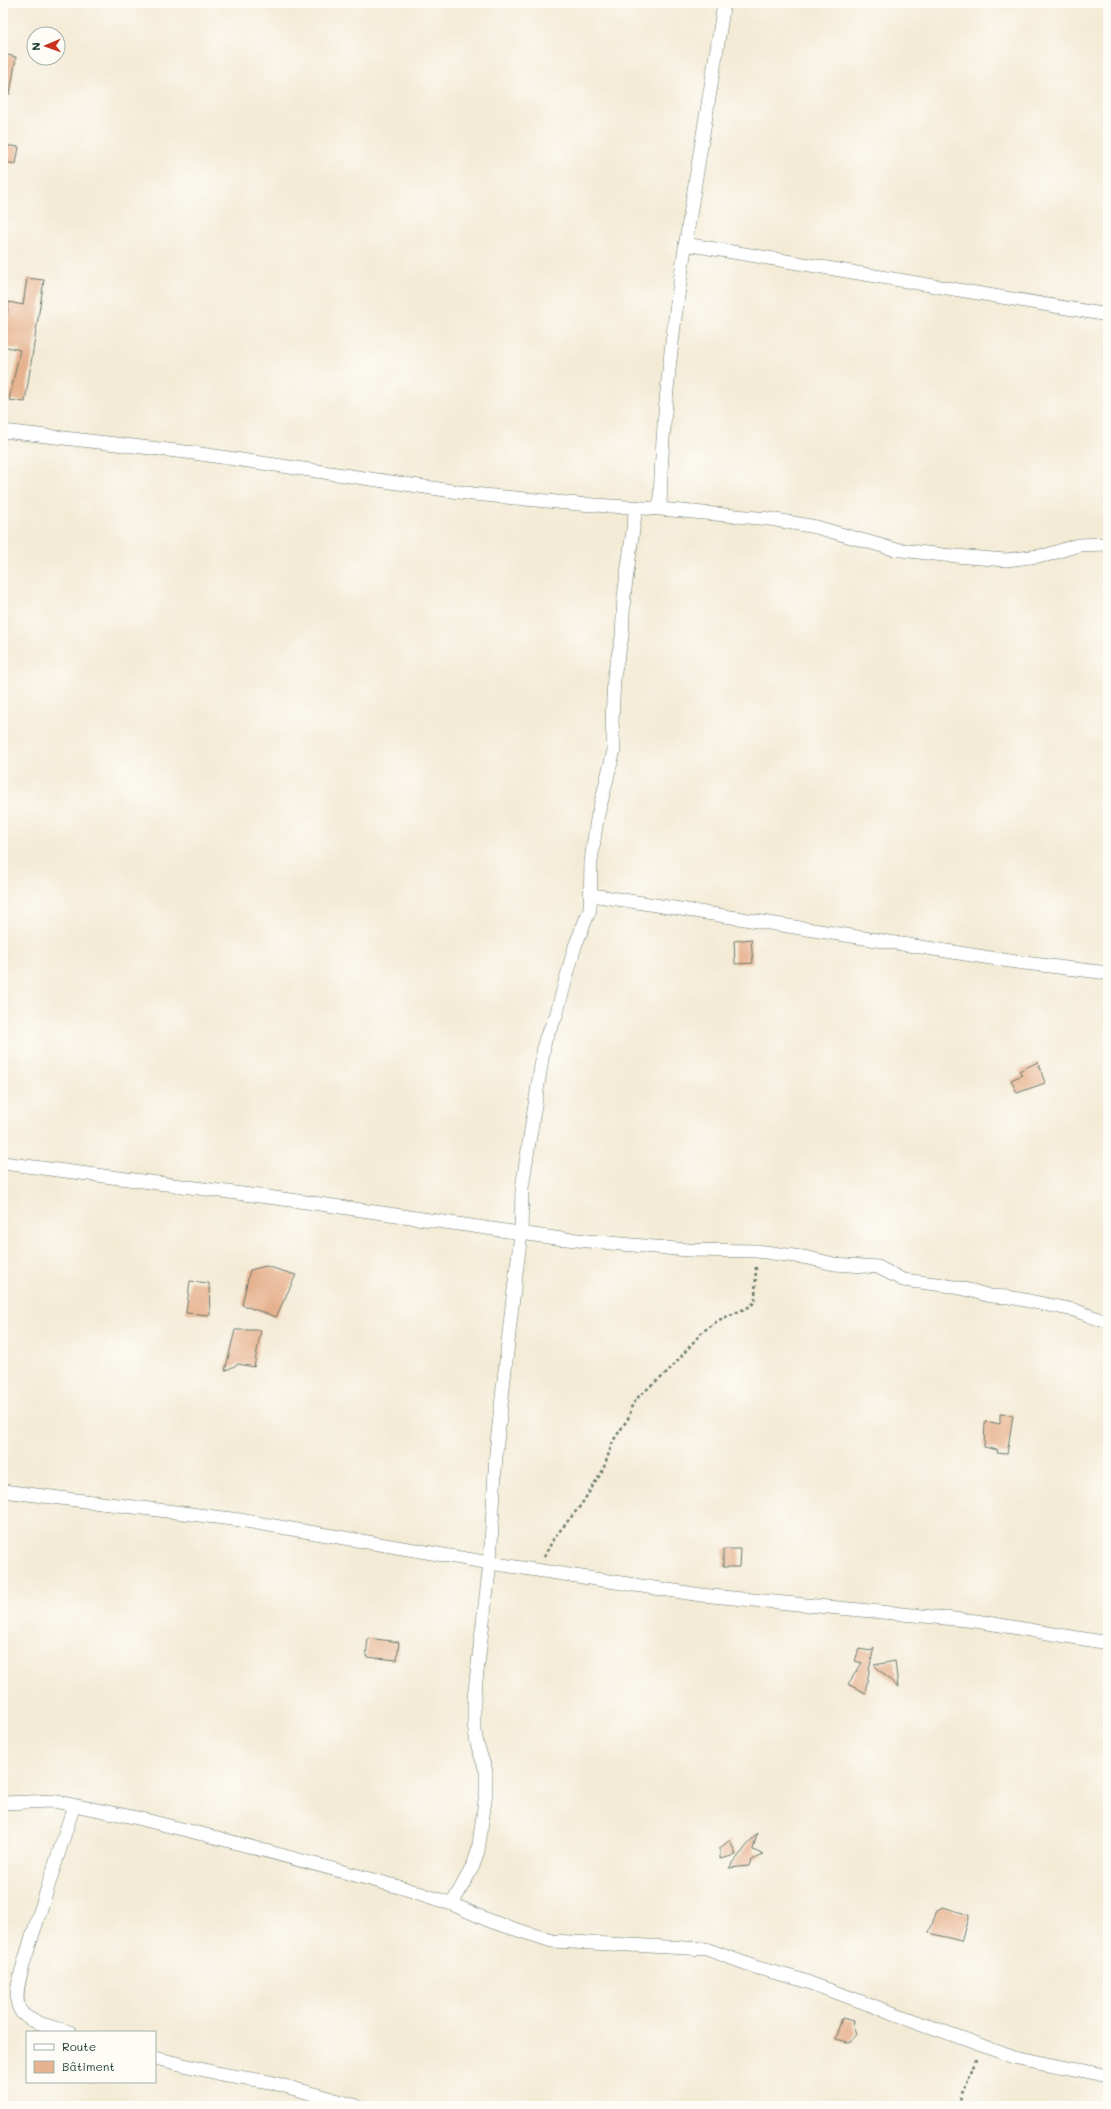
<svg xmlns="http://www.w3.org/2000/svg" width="1111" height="2109" font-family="Mali,sans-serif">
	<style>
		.building { fill: #e7b28f }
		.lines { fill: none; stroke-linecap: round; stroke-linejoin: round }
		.minor-casing { stroke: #6a7a6d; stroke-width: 14 }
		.path { stroke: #6a7a6d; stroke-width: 2.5; stroke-dasharray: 3 3; stroke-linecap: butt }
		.minor { stroke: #fff; stroke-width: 13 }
	</style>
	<rect width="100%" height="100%" fill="#fdfcf7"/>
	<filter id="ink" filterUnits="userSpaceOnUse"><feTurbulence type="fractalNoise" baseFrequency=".025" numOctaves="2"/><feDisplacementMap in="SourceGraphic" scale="8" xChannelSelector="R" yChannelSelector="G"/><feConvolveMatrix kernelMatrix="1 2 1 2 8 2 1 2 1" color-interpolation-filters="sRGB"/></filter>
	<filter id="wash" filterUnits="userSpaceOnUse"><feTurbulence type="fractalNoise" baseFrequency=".012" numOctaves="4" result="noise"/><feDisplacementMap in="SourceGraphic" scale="16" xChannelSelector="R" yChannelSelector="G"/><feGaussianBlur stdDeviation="0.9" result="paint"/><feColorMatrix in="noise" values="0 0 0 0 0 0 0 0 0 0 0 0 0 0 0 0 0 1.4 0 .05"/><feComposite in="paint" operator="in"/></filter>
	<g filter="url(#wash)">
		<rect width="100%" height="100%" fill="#f4ebd6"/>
		<g id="blocks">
			<path class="building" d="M3,54l13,3 -6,37h-7z
				M3,145l16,2 -3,17 -13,-2z
				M27,278l17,2 -19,122 -16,-2 11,-50 -17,-4v-9l6,-35 14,3z
				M751,939l2,24 -18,1 -1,-23z
				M1038,1062l7,21 -28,10 -6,-13 11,-5 -3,-4z
				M266,1266l30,9 -20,42 -34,-12 8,-35z
				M190,1281l19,2 1,32 -24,-2z
				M235,1330h26l-7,37 -16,-3 -13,7z
				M1000,1414l13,1 -6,39 -10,-1 1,-3 -14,-3 1,-26 15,3z
				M723,1549h17l-1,18h-16z
				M368,1638l31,4 -2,18 -31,-3z
				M874,1647l-4,19 -5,27 -17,-9 14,-21 -7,-2 4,-12 12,2z
				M895,1661l3,26 -24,-22z
				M757,1833l-4,17 11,5 -13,5 -2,6 -20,2z
				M730,1840l6,15 -16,4v-11z
				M943,1907l26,8 -8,26 -32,-8 8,-23z
				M842,2018l12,3 -1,5 3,7 -5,8 -4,1 -12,-3z"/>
		</g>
	</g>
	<g filter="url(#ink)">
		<use href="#blocks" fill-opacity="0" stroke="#6a7a6d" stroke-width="1"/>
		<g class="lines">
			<defs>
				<path id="minor" d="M685,244l423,71
					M3,431l191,22 279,41 105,10 82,5 110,10 46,8 77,22 50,6 63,5 41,-5 31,-10 30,-1
					M660,509c3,-170 39,-338 64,-506
					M592,895l424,67 92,11
					M3,1163l303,39 249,36 133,12 69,1 52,7 25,6 44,3 25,13 41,5 25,5 21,6 19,1 65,13 27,10h7
					M3,1491l237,29 250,43 211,32 275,26 132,22
					M3,1803l50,-2 80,16 85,21 185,50 49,16 38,17 62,20 154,8 52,19 41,11 215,78 94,19
					M452,1904l21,-38 5,-15 8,-58v-22l-9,-27 -3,-19v-27l16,-135 6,-111 16,-146 9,-72 1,-46 23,-148 11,-24 19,-70 15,-37 1,-48 6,-42 17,-69 -2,-27 2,-47 8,-39 2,-41 12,-89
					M70,2032c-49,-14 -63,-13 -46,-70l50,-157
					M155,2058l66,16 49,8 87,24"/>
			</defs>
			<use href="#minor" class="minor-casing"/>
			<path class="path" d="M544,1557l10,-19 27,-33 22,-35 10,-29 16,-24 3,-12 8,-10 27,-22 35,-41 17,-12 32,-14 4,-5 1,-36
				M959,2106l17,-48"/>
			<use href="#minor" class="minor"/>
		</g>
	</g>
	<rect width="1111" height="2109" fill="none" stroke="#fdfcf7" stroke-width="16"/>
	<rect x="26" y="2031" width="130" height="52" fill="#fdfcf7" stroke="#a4b0a9"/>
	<rect x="34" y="2044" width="20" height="6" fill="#ffffff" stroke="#a4b0a9"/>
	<text x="62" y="2051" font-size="12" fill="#1f3d34">Route</text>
	<rect x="34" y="2061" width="20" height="12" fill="#e7b28f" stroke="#a4b0a9"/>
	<text x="62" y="2071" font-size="12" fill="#1f3d34">Bâtiment</text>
	<g transform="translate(46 46) rotate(268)"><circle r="19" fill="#fdfcf7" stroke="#a4b0a9"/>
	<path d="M0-3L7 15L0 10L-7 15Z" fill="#c8321e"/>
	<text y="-6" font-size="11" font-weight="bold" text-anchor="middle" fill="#1f3d34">N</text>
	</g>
</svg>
